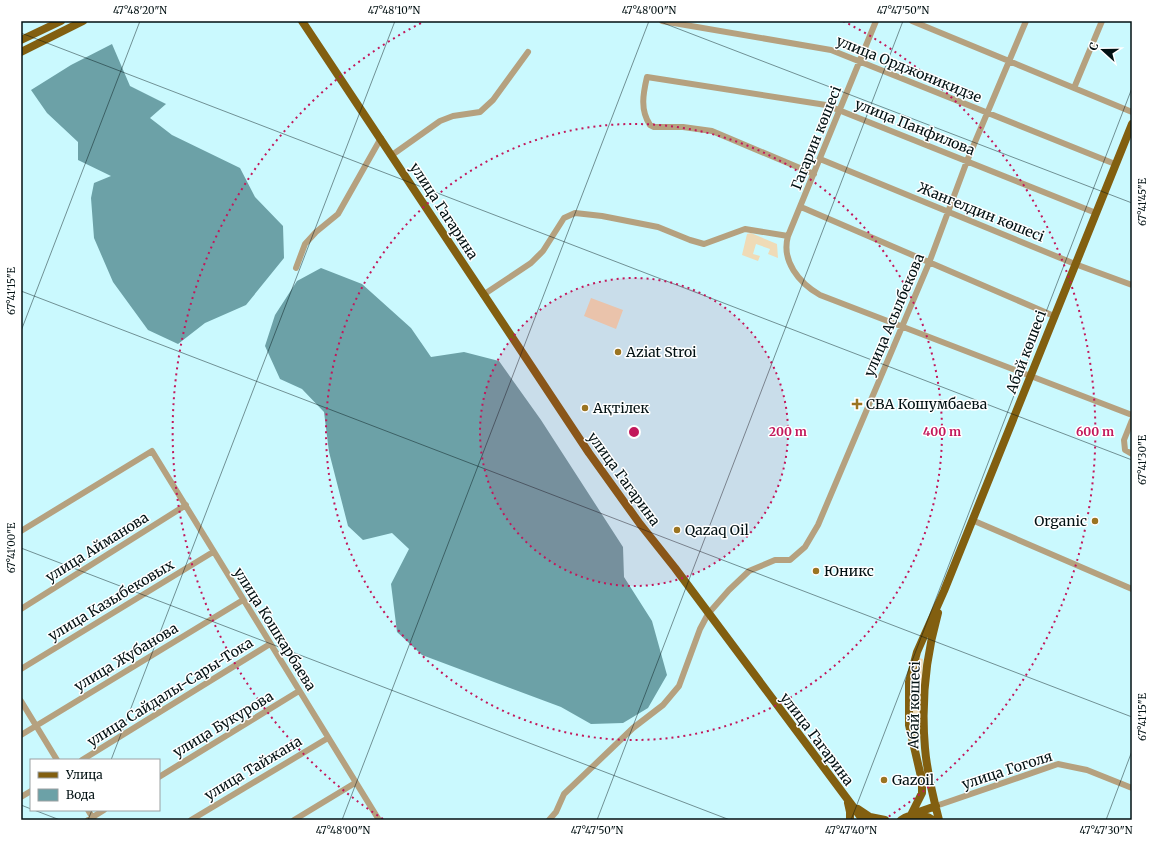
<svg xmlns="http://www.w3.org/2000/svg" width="1153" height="841" font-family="Merriweather,serif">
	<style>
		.green { fill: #efdbb7 }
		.water { fill: #6ca1a7 }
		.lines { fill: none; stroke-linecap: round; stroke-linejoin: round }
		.minor { stroke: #b5a17f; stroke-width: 6 }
		.major { stroke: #825f10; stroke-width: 8 }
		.ticks { fill: none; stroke: #021113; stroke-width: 1; stroke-opacity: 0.45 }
		.ring { fill: none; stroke: #c2185b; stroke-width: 2; stroke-dasharray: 2 4 }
		.poi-dot { fill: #9b7421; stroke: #fff; stroke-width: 1.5 }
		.labels { text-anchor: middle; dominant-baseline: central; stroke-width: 3; stroke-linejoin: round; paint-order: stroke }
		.street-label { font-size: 14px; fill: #021113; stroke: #fff }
		.poi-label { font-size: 14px; fill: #021113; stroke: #fff; text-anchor: start }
		.centre { fill: #c2185b; stroke: #fff; stroke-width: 2 }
		.ring-label { font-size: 12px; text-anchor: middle; font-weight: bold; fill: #c2185b; stroke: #fff; stroke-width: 3; stroke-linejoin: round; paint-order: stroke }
		.neatline { fill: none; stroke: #021113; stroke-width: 1.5 }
		.ticks-label { font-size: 10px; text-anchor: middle; fill: #021113 }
	</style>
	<rect width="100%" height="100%" fill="#caf9fe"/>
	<path class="green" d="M751,233l26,11 1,14 -10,-4 2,-5 -14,-5 -3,10 7,2 -2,5 -16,-6 5,-21z
		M591,298l32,12 -7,19 -32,-13z
		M919,658l4,1 -3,66 -3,4 -4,-2c-3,-23 -1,-47 6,-69z"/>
	<path class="water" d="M112,44l18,42 36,18 -16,14 22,17 68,33 15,29 28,29 1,32 -38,47 -41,18 -27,21 -30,-14 -35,-48 -19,-44 -3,-40 3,-15 17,-7 -33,-16v-18l-31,-29 -16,-23 40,-25z
		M321,268l41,16 49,44 20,29 33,-5 35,9 42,59 82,127 1,30 28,44 15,54 -19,33 -25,15 -32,1 -30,-17 -139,-52 -25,-23 -6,-48 18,-35 -17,-16 -29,7 -15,-14 -19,-74 -5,-40 -22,-23 -22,-10 -15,-33 10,-31 22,-34z"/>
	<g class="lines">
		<path class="minor" d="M662,21l169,29 284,114
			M876,21l-88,215c-7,25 11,47 32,59l312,120
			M912,21l220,91
			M1074,88l28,-67
			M392,155l48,-34 13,-5 27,-4 13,-12 35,-48
			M820,159l255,105 57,21
			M814,174l-102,-43 -29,-4h-29l-4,-2c-10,-15 -7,-31 -3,-48l179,28 270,108
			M801,207l253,109
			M296,268l9,-24 11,-12 22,-18 43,-76
			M483,295l48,-32 12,-12 21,-33 11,-5 27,3 56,11 32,13 14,4 41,-15 43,7
			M1132,420l-8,20 1,10 7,4
			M972,520l160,69
			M21,531l131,-80 227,369
			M21,609l165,-104
			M21,669l192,-117
			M21,701l36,59
			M21,735l222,-135
			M82,760l188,-116
			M159,777l140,-86
			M21,797l10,-6
			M936,806l122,-42 29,6 45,18
			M88,810l6,10
			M88,820l16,-10
			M191,820l137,-82
			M294,820l61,-37
			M549,820l7,-8 8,-18 69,-66 30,-23 16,-19 21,-57 8,-15 21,-24 20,-19 26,-11h15l15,-13 13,-22 111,-262 38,-102 59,-140"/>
		<path class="major" d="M302,21l287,432 51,71 35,44 188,252
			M21,40l40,-19
			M21,52l62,-31
			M938,613c-12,43 -17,90 -13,135 2,25 8,49 14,72
			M848,803l2,9v8
			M858,809l12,8 15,3
			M916,813l20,-7
			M911,815l11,-22v-12l-13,-56v-43l8,-30 27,-61 188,-467
			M901,820c11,-7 21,-7 32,0"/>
	</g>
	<path class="ticks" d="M658,21l474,182M21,33l1111,427M21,291l1111,426M21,331l119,-310M21,548l709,272M111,760l284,-739M21,805l10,4M34,810l26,10M88,820l4,-10M342,820l307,-799M597,820l306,-799M851,820l281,-732M1106,820l26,-69"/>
	<circle cx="634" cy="432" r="154" fill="#c2185b" fill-opacity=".12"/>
	<g class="ring">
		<circle cx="634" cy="432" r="154"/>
		<circle cx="634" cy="432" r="308"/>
		<path d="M383 819A461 461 0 0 1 425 21M843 21A461 461 0 0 1 885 819"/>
	</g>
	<g class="poi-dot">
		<circle cx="618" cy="352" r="4"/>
		<path d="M855 398h4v4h4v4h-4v4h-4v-4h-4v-4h4z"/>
		<circle cx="585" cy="408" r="4"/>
		<circle cx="1095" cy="521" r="4"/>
		<circle cx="677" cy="530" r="4"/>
		<circle cx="816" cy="571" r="4"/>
		<circle cx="884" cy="780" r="4"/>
	</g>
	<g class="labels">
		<g class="street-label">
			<text transform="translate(909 69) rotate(22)">улица Орджоникидзе</text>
			<text transform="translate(915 127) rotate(22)">улица Панфилова</text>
			<text transform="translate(816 138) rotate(-68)">Гагарин көшесі</text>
			<text transform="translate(444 211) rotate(57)">улица Гагарина</text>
			<text transform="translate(981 212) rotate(22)">Жангелдин көшесі</text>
			<text transform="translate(894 315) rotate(-67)">улица Асылбекова</text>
			<text transform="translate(1026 352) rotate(-69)">Абай көшесі</text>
			<text transform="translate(624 479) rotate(54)">улица Гагарина</text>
			<text transform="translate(97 547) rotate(-32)">улица Айманова</text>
			<text transform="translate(111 600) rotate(-31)">улица Казыбековых</text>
			<text transform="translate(275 629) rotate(58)">улица Кошкарбаева</text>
			<text transform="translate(126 657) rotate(-31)">улица Жубанова</text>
			<text transform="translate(170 692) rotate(-32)">улица Сайдалы-Сары-Тока</text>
			<text transform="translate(914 705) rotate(-89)">Абай көшесі</text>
			<text transform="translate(223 724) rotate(-31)">улица Букурова</text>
			<text transform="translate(817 739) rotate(53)">улица Гагарина</text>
			<text transform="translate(253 768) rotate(-31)">улица Тайжана</text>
			<text transform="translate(1007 770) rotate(-18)">улица Гоголя</text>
		</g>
		<g class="poi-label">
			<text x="626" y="352">Aziat Stroi</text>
			<text x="866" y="404">СВА Кошумбаева</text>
			<text x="593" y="408">Ақтілек</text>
			<text x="1087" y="521" text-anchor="end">Organic</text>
			<text x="685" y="530">Qazaq Oil</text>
			<text x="824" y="571">Юникс</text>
			<text x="892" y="780">Gazoil</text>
		</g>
	</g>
	<circle cx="634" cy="432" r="6" class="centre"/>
	<g class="ring-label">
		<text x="788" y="436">200 m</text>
		<text x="942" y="436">400 m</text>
		<text x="1095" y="436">600 m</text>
	</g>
	<rect width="1153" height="841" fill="none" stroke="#ffffff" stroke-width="44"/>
	<rect x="30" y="759" width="130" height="52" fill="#ffffff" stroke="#9aa0a1"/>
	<rect x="38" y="772" width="20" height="6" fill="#825f10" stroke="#9aa0a1"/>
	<text x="66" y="779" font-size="12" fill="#021113">Улица</text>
	<rect x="38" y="789" width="20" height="12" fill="#6ca1a7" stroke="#9aa0a1"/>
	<text x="66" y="799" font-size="12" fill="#021113">Вода</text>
	<g transform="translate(1103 50) rotate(291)" stroke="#ffffff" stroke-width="3" paint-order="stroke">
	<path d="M0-3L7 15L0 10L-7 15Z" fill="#021113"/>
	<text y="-6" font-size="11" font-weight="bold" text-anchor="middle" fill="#021113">С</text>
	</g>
	<rect x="22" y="22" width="1109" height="797" class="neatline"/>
	<g class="ticks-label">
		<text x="140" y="14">47°48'20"N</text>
		<text x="394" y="14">47°48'10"N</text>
		<text x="649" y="14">47°48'00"N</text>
		<text x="903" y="14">47°47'50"N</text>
		<text transform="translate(1142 202) rotate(-90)" y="4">67°41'45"E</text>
		<text transform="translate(11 291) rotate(-90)" y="4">67°41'15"E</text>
		<text transform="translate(1142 460) rotate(-90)" y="4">67°41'30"E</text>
		<text transform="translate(11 548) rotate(-90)" y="4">67°41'00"E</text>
		<text transform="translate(1142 717) rotate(-90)" y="4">67°41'15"E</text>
		<text x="343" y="834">47°48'00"N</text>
		<text x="597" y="834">47°47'50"N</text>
		<text x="851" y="834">47°47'40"N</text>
		<text x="1106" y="834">47°47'30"N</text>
	</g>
</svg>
